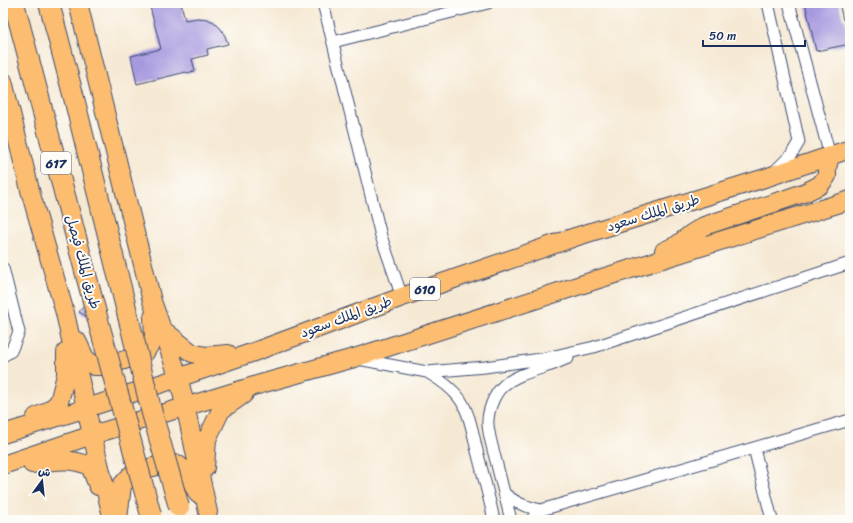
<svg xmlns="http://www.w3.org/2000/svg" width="853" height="523" font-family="Sriracha,'Playpen Sans Arabic',sans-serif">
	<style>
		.building { fill: #a799df }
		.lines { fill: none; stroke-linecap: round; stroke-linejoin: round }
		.street-casing { stroke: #3c4b70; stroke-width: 13 }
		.primary-casing { stroke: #3c4b70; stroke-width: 20 }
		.highway-casing { stroke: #3c4b70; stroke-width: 22 }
		.street { stroke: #fff; stroke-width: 11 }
		.primary { stroke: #fcbd6f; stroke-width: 18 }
		.highway { stroke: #fcbd6f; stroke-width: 20 }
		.highway-bridge-casing { stroke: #3c4b70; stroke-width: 22; stroke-linecap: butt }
		.highway-bridge { stroke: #fcbd6f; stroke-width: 20 }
		.labels { text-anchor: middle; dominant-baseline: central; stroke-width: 4; stroke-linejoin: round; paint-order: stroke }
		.shield { fill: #fdfcf7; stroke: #5f6c8c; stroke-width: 1 }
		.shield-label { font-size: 13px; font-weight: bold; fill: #1b2f5e }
		.street-label { font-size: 14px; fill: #1b2f5e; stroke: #fdfcf7 }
	</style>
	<rect width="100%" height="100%" fill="#fdfcf7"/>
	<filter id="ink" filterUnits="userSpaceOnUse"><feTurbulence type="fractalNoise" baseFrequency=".025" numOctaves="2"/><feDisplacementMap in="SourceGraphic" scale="8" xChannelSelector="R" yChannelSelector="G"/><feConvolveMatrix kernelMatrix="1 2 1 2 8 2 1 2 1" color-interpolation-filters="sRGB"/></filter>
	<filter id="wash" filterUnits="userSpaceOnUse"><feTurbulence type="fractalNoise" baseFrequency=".012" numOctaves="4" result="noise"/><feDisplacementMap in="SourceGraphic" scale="16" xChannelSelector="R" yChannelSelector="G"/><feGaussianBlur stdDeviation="0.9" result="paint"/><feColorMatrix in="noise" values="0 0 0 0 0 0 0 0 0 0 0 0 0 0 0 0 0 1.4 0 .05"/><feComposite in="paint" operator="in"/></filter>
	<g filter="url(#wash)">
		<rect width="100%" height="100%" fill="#f6e9d4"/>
		<g id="blocks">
			<path class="building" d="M149,3h32l4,17 13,-2 9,1 7,3 7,7 4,7 3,8 -21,5 1,6 -16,4 3,12 -8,2 -1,-1 -49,12 -6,-28 30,-7z
				M805,3h34l4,17 2,-1 5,25 -34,7z
				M85,305l7,4 -5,8 -8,-5z"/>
		</g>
	</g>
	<g filter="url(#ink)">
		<use href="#blocks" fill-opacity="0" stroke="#3c4b70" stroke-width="1"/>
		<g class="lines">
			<defs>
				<path id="street" d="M323,3l58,233 21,61
					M768,3l31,139 -8,13 -17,17
					M789,3l41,153
					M333,42l155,-39
					M3,268l16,64 -8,19 -8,5
					M358,359l69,13 58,-5 56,-8 53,-12 256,-84
					M427,372c12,7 25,16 33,27 10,15 13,35 17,52 6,23 12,46 17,69
					M754,448l18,72
					M505,494c13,10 19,12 36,16l309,-90
					M511,520c-5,-20 -10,-40 -15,-59 -3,-12 -7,-24 -8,-36 -1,-13 6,-31 15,-39 12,-11 33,-16 48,-21 6,-2 11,-5 17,-7
					M531,520l10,-10"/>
				<path id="primary" d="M78,3l74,298c9,26 19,52 27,79 11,44 19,88 29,132
					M3,81l28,113 34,119 27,122 21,85
					M664,251l13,-6 14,-11 13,-8 82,-27 20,-7 14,-7 7,-9v-8l3,-12
					M162,329l30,24 13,3 23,-2
					M77,341l8,17 9,8h11l39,-12 10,-16 -1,-21
					M36,417l13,-6 10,-9 7,-27v-23
					M3,434l84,-26 91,-30 73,-25 151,-56 173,-60 193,-60 82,-28
					M32,464c21,-3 38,-7 58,2l8,20
					M3,465l89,-30 165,-50 97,-27 245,-79 251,-79
					M205,468l2,-29 14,-29 23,-16
					M118,519l4,-34 9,-10 14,-6 12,-3 20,-2 10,8 11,22"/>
				<path id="highway" d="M14,3l85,321
					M49,3l25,95 54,218"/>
			</defs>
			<use href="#street" class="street-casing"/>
			<use href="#primary" class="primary-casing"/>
			<use href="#highway" class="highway-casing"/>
			<use href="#street" class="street"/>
			<use href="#primary" class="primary"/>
			<use href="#highway" class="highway"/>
			<defs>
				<path id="highway-bridge" d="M128,316l24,97 27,94
					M99,324l52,191"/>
			</defs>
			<use href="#highway-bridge" class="highway-bridge-casing"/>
			<use href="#highway-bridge" class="highway-bridge"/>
		</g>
	</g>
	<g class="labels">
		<g class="shield">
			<rect x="41" y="152" width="30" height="22" rx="3"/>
			<rect x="410" y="278" width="30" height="22" rx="3"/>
		</g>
		<g class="shield-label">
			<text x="56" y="163">617</text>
			<text x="425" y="289">610</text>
		</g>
		<g class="street-label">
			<text transform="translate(653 213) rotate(-17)">طريق الملك سعود</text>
			<text transform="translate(83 262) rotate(75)">طريق الملك فيصل</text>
			<text transform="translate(346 317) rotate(-20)">طريق الملك سعود</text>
		</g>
	</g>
	<rect width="853" height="523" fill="none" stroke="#fdfcf7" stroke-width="16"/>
	<g transform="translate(42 481) rotate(15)" stroke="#fdfcf7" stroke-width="3" paint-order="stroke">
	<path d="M0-3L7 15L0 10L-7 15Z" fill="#1b2f5e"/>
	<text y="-6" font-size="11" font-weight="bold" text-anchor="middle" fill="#1b2f5e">ش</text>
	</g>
	<path d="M703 40v6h102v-6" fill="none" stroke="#1b2f5e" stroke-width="2"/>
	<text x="709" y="40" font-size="12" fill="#1b2f5e" stroke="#fdfcf7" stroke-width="3" paint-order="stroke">50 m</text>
</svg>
